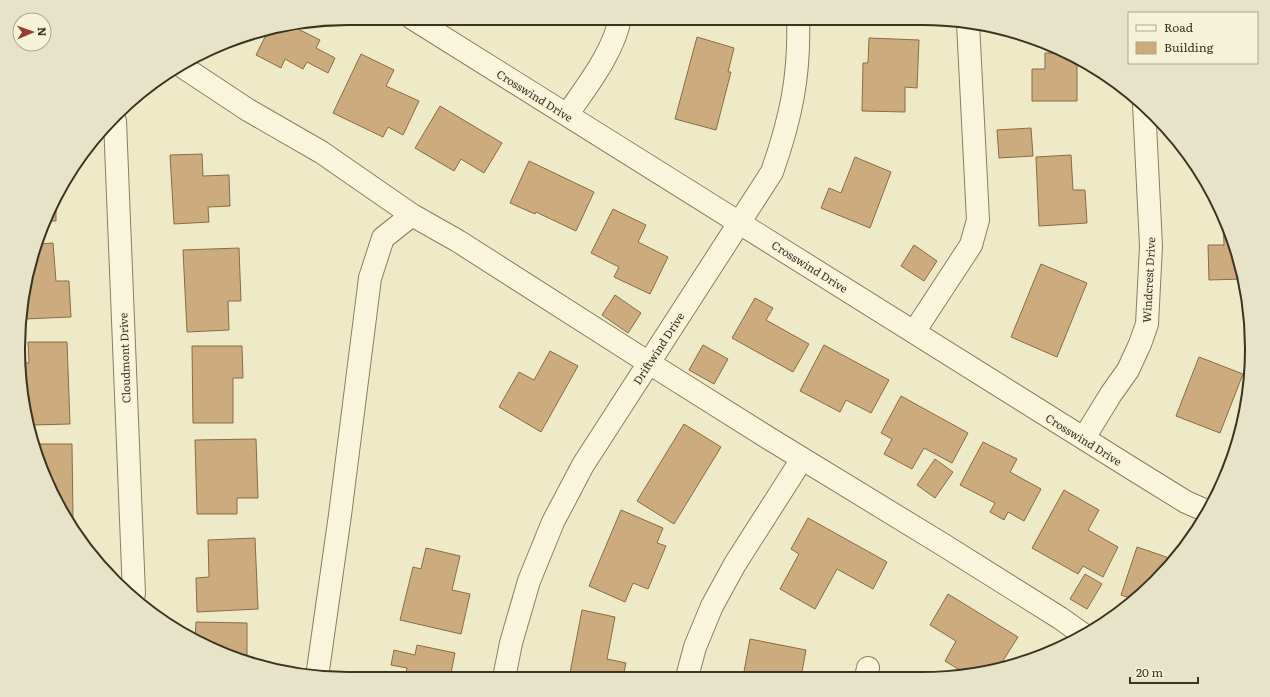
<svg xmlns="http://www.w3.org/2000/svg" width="1270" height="697" font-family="Literata,serif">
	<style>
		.building { fill: #ccac7e; stroke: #8a6b43 }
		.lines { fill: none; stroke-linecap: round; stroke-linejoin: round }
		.minor-casing { stroke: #8b7d5d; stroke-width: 24 }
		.minor { stroke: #f9f5dc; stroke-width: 22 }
		.labels { text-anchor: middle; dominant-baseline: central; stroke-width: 3; stroke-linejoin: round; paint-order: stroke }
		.street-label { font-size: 11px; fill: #3b3220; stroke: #f6f2d8 }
		.rim { fill: none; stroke: #3b3220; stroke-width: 2 }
	</style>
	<rect width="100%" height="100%" fill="#eeeac8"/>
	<path class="building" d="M505,18h17l-5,8z
		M294,27l26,13 -4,8 19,10 -7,15 -21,-11 -4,7 -18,-10 -4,9 -25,-13 12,-24z
		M697,37l37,11 -6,24h3l-15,58 -41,-11z
		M869,38l50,2 -2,48 -12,-1v25l-43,-1 1,-48h5z
		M1045,53h18l14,5v43h-45v-32h13z
		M361,54l33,16 -8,16 33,15 -16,34 -15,-8 -5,10 -50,-24z
		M440,106l62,37 -18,30 -23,-14 -7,12 -39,-23z
		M1031,128l2,28 -34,2 -2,-28z
		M202,154l1,22 26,-1 1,31 -22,1 1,15 -35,2 -4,-69z
		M1071,155l2,35h12l2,33 -48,3 -3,-69z
		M855,157l36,15 -21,56 -49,-20 8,-20 12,5z
		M529,161l65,31 -18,39 -40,-19 -1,2 -25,-11z
		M56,205v16h-8z
		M613,209l33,16 -8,17 30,15 -18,37 -36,-17 5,-10 -28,-14z
		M1223,217l18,46 2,16 -34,1 -1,-35h16z
		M53,243l3,38h13l2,36 -47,2 5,-56 9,-19z
		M914,245l23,16 -13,20 -23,-15z
		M239,248l2,53h-13l1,29 -42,2 -4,-82z
		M1041,264l46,19 -30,74 -46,-20z
		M615,295l26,18 -13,20 -26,-18z
		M755,298l18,10 -7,12 43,24 -16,28 -61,-34z
		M28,342h39l3,82 -39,1 -12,-55v-7h10z
		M703,345l25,14 -14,25 -25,-14z
		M824,345l65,35 -18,33 -25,-13 -6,12 -40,-21z
		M192,346h50l1,32h-10v45h-40z
		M550,351l28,15 -37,66 -42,-25 20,-35 15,8z
		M1199,357l44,17 -23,59 -44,-17z
		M901,396l67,37 -16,30 -28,-15 -12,21 -28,-15 8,-15 -11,-6z
		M684,424l37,23 -47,77 -37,-23z
		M256,439l2,59h-21v16h-40l-2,-74z
		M983,442l34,17 -7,13 31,17 -17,32 -16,-9 -4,8 -14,-8 5,-9 -35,-18z
		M36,444h36l1,75h-2l-28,-44z
		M935,459l18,13 -18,26 -18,-13z
		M1064,490l35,20 -11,20 30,17 -15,30 -20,-11 -5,8 -46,-26z
		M621,510l42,18 -6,15 9,3 -18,43 -15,-6 -8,19 -36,-16z
		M808,518l79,44 -14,27 -36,-20 -22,40 -35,-20 19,-35 -8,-5z
		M255,538l3,71 -61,3 -1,-34 13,-1 -1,-37z
		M1137,547l38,13 -5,7 -37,32 -12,-4z
		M426,548l34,8 -8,34 18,4 -9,40 -61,-14 13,-53 8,2z
		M1085,574l17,10 -15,25 -17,-10z
		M948,594l70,43 -19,30 -31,8 -23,-14 11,-20 -26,-16z
		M582,610l33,7 -8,42 19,4 -3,14 -54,1z
		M196,622l51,1v38l-52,-21z
		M750,639l56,11 -5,27h-58z
		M417,645l38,8 -5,25h-45l2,-10 -16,-3 3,-15 21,5z"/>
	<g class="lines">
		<defs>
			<path id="minor" d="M412,18l719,450 55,34 23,10
				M183,67l65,43 73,42 91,63 46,26 191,122 121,76 172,105 118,74 24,17
				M567,115c19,-28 47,-63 53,-97
				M115,121l19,473
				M914,332l57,-87 7,-25 -10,-197
				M1084,438l27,-44 17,-24 12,-26 7,-20 4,-78 -7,-142
				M317,677l23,-162 30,-237 13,-40 29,-23
				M687,677l8,-30 17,-41 23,-42 67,-105
				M866,677l2,-9
				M504,678l7,-35 18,-62 24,-59 30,-57 189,-293c19,-54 28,-97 26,-153"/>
		</defs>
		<use href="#minor" class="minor-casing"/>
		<use href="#minor" class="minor"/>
	</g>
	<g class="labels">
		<g class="street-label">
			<text transform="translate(535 95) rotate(32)">Crosswind Drive</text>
			<text transform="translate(810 266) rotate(32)">Crosswind Drive</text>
			<text transform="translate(1148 280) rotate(-87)">Windcrest Drive</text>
			<text transform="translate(658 348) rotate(-57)">Driftwind Drive</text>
			<text transform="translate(124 358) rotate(-92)">Cloudmont Drive</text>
			<text transform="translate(1084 439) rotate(32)">Crosswind Drive</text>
		</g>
	</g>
	<path d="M0 0H1270V697H0ZM348 25H922A323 323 0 0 1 1245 348V349A323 323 0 0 1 922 672H348A323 323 0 0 1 25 349V348A323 323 0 0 1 348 25Z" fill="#e7e3c9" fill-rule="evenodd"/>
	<path class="rim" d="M348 25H922A323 323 0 0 1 1245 348V349A323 323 0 0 1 922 672H348A323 323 0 0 1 25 349V348A323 323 0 0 1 348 25Z"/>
	<rect x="1128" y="12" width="130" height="52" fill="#f6f2d8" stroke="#aba58e"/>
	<rect x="1136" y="25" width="20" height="6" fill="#f9f5dc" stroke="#aba58e"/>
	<text x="1164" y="32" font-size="12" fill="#3b3220">Road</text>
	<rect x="1136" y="42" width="20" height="12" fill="#ccac7e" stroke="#aba58e"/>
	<text x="1164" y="52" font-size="12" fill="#3b3220">Building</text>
	<g transform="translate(32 32) rotate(88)"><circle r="19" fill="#f6f2d8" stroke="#aba58e"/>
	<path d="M0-3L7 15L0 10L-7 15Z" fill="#993f2d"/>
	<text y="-6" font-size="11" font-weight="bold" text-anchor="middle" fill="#3b3220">N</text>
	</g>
	<path d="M1130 677v6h68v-6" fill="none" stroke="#3b3220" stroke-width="2"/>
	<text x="1136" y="677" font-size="12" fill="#3b3220" stroke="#f6f2d8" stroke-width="3" paint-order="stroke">20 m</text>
</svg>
